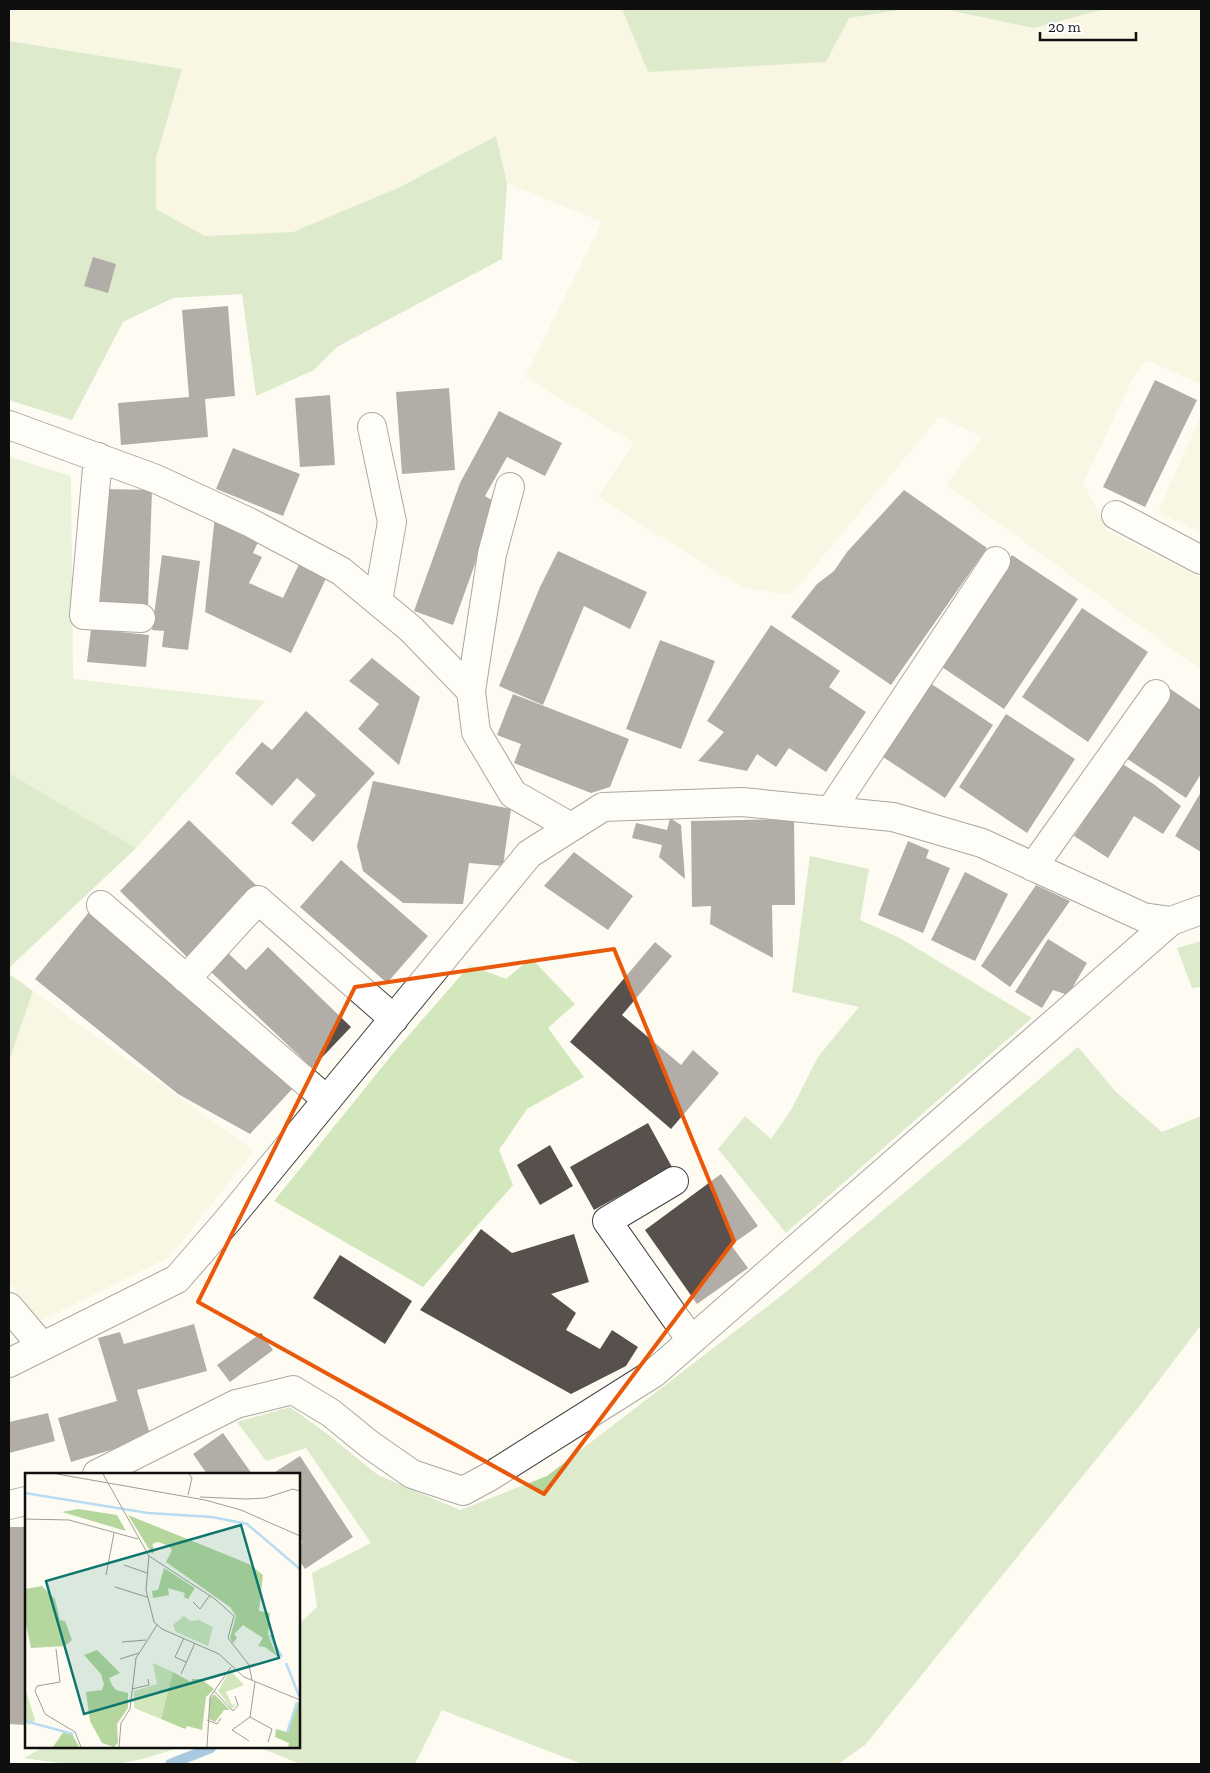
<svg xmlns="http://www.w3.org/2000/svg" width="1210" height="1773" font-family="'Zilla Slab',serif">
	<style>
		.farmland { fill: #f3f1d3 }
		.green { fill: #d2e7bc }
		.forest { fill: #b5d79d }
		.lines { fill: none; stroke-linecap: round; stroke-linejoin: round }
		.stream { stroke: #448fc6; stroke-width: 10 }
		.building { fill: #57504c }
		.minor-casing { stroke: #424242; stroke-width: 30 }
		.minor { stroke: #fff; stroke-width: 28 }
		.marked { fill: none; stroke: #e8590c; stroke-width: 4; stroke-linejoin: round }
		.inset-river { fill: none; stroke: #b9dcf3; stroke-width: 2.5 }
		.inset-road { fill: none; stroke: #9e9d97; stroke-width: 1 }
		.view { fill: #0f766e; fill-opacity: 0.15; stroke: #0f766e; stroke-width: 2.5 }
		.inset-edge { fill: none; stroke: #0f0f0f; stroke-width: 2.5 }
	</style>
	<rect width="100%" height="100%" fill="#fefcf2"/>
	<path class="farmland" d="M9,9h613l26,63 201,-54 57,-9h37l91,19 71,-19h96v375l-55,-24 -13,18 -50,105 26,49 92,46v92l-255,-185 36,-48 -43,-20 -148,178 -48,-7 -145,-91 36,-54 -109,-66 77,-155 -95,-39 -11,-47 -96,51 -107,45 -88,4 -49,-27v-51l26,-89 -173,-28z
		M1201,415v118l-43,-21z
		M33,991l221,160 -85,106 -129,64 -31,-39v-221z"/>
	<path class="green" d="M9,457l62,19 2,203 192,22 -129,147 -127,-75z
		M531,958l44,46 -27,24 36,49 -57,32 -28,41 14,35 -90,102 -149,-86 121,-150 75,-86 36,14z"/>
	<path class="forest" d="M622,9h284l-57,9 -23,44 -178,10z
		M943,9h162l-71,19z
		M9,41l173,28 -26,89v51l49,27 88,-4 107,-45 96,-51 11,47 -5,76 -165,88 -23,23 -58,26 -14,-102 -69,4 -50,24 -51,98 -63,-20z
		M9,773l127,75 -127,120z
		M810,856l59,13 -9,51 40,18 132,80 -246,215 -68,-84 27,-33 26,23 20,-29 27,-53 41,-50 -67,-15z
		M1201,941v46l-9,1 -15,-40z
		M9,974l24,17 -24,70z
		M1078,1047l38,45 46,40 39,-16v209l-60,79 -276,341 -27,19h-256l-140,-54 -27,54h-115l-42,-17h41v-123l18,-17 -5,-34 59,-30 -65,-95 -40,13 -29,-39 53,-15 36,26 52,42 82,35 87,-34 239,-184z
		M44,1747h135c-19,8 -43,14 -63,17 -29,4 -63,-2 -92,-6z"/>
	<g class="lines">
		<path class="stream" d="M170,1764l41,-16"/>
	</g>
	<path class="building" d="M93,257l23,7 -8,29 -24,-7z
		M228,306l7,90 -30,3 3,38 -87,8 -3,-42 71,-6 -7,-87z
		M1155,380l42,20 -52,107 -42,-20z
		M449,388l6,82 -53,4 -6,-82z
		M330,395l5,70 -35,2 -5,-69z
		M499,411l63,32 -17,33 -38,-19 -22,39 12,7 -44,122 -39,-14 46,-128z
		M233,448l67,26 -17,42 -67,-27z
		M105,489l47,1 -4,117 -48,-2z
		M904,490l83,58 -96,137 -100,-68 26,-33 17,-13 13,-19z
		M215,515l45,23 -7,15 9,4 -13,26 34,15 18,-38 27,14 -37,79 -86,-41z
		M558,551l89,41 -17,37 -46,-23 -41,99 -44,-19 41,-99z
		M162,555l38,6 -12,89 -26,-3 2,-16 -12,-1z
		M1012,555l66,44 -74,110 -65,-44z
		M1082,608l66,44 -60,90 -66,-45z
		M771,625l69,46 -11,16 37,25 -40,60 -37,-24 -13,19 -19,-13 -10,17 -49,-10 26,-29 -17,-11z
		M91,629l58,6 -3,32 -59,-5z
		M660,640l55,21 -34,88 -55,-20z
		M372,658l48,39 -21,68 -41,-36 21,-25 -30,-23z
		M924,679l69,46 -48,73 -68,-45z
		M1166,686l35,24v64l-15,24 -66,-44z
		M513,694l116,45 -19,48 -19,6 -77,-30 7,-19 -24,-9z
		M306,711l69,62 -62,69 -22,-19 25,-28 -19,-17 -25,28 -37,-33 27,-31 10,8z
		M1006,714l69,45 -48,74 -68,-46z
		M1121,763l34,22 26,21 -18,28 -29,-18 -26,42 -34,-22z
		M373,781l138,28 -8,57 -34,-3 -6,41 -60,-1 -40,-32 -6,-25z
		M1201,792v60l-26,-16z
		M670,818l11,7 4,54 -26,-22 3,-12 -30,-7 4,-15 31,7z
		M794,819l1,86h-23l1,53 -63,-34 1,-18 -19,1 -1,-86z
		M189,820l68,66 -70,71 -67,-66z
		M908,841l21,9 -3,8 24,10 -27,65 -45,-18z
		M574,852l59,44 -25,34 -64,-44z
		M341,860l87,76 -41,47 -87,-76z
		M965,872l43,22 -33,67 -44,-21z
		M1036,885l34,16 -60,86 -29,-21z
		M89,912l207,173 -46,49 -72,-40 -143,-115z
		M1048,939l39,24 -19,32 -15,-5 -11,18 -27,-16z
		M655,942l17,14 -50,59 59,50 12,-15 26,23 -48,56 -101,-87z
		M268,947l83,80 -39,41 -101,-96 17,-19 18,17z
		M648,1123l24,44 -78,43 -24,-43z
		M550,1145l23,41 -33,19 -23,-40z
		M721,1174l37,52 -27,19 17,23 -51,36 -52,-74z
		M481,1229l31,24 62,-19 15,48 -38,12 25,19 -10,17 34,19 12,-19 26,17 -12,19 -55,28 -151,-84z
		M340,1255l72,46 -27,43 -72,-46z
		M194,1324l13,47 -70,19 14,48 -80,24 -13,-44 59,-17 -19,-63 22,-6 4,12z
		M261,1333l12,17 -43,32 -13,-17z
		M48,1413l7,28 -46,12v-31z
		M223,1433l29,41h-45l-14,-20z
		M300,1456l53,81 -48,32 -6,-9v-15l3,-3 -3,-5v-63h-27z
		M9,1527h17v198l-17,-1z"/>
	<g class="lines">
		<defs>
			<path id="minor" d="M9,425l147,54 93,43 92,49 70,58 60,62 5,41 37,62 58,33
				M372,427l20,95 -14,79
				M98,457l-14,158 57,3
				M1116,515l85,45
				M471,691l21,-137 18,-67
				M831,810l165,-249
				M1033,867l123,-173
				M101,905l226,195
				M186,979l72,-79 136,119
				M674,1181l-67,40 84,119
				M9,1307l33,39
				M9,1363l168,-84 52,-60 300,-365 74,-47 139,-5 151,15 89,26 161,74 28,4 30,-11
				M97,1474l139,-70 57,-14 38,23 38,31 43,30 51,17 26,-14 165,-104 517,-452
				M9,1505l17,-4"/>
		</defs>
		<use href="#minor" class="minor-casing"/>
		<use href="#minor" class="minor"/>
	</g>
	<path d="M0 0H1210V1773H0ZM614,949l120,292 -190,253 -346,-192 157,-315z" fill="#fefcf2" fill-opacity=".55" fill-rule="evenodd"/>
	<path class="marked" d="M614,949l120,292 -190,253 -346,-192 157,-315z"/>
	<g transform="translate(25 1473)">
		<rect width="275" height="275" fill="#fefcf2"/>
		<path d="M159,143l6,5 9,-1 14,7 -5,19 -32,-14 -3,-7zM128,190l20,9 -12,47 -27,-11v-17l23,-7zM205,197l14,15 -18,7 6,13 4,-1 -4,5 -14,-18zM0,215l10,32 -6,5 -4,-3z" fill="#d2e7bc"/>
		<path d="M53,36l39,6 9,16 -64,-19zM103,42l121,49 14,11 -4,36 11,2 -2,22 9,21 -12,-9 -7,-1 5,-8 -20,-13 -9,9 3,4 -4,5 -3,-5 6,-22 -6,-9 -64,-45 6,-12 -3,-4 -11,-4 -6,2 3,7 -3,3zM139,95l31,20 -7,11 -4,-2 1,-4 -17,-5 1,7 -16,3 -1,-7 6,-1zM17,113l13,13 5,21 5,1 7,19 -7,6 -34,2 -6,-28v-31zM72,177l23,23 -11,5 3,7 4,5 12,3v15l-11,16 1,19 -4,4 -12,-4 -12,-22 -4,-29 16,-2 2,-6 -3,-10 -17,-19zM148,199l18,10 1,-3h9l13,10 -8,8 -4,33 -15,-4 -2,3 -24,-10zM189,221l16,16h-6l-9,12 -6,-3 1,-21zM272,229l3,1v44h-12l1,-4 -14,-6 1,-8 11,3zM39,258l8,3 7,13h-26z" fill="#b5d79d"/>
		<path class="inset-river" d="M0,20l123,20 64,4 35,7 53,45M245,162l12,22M261,190l13,33M0,248l48,13M262,260l10,-31"/>
		<path class="inset-road" d="M32,1l148,26 36,10 59,26M78,1l46,82 -3,34 8,32 8,7 57,25 25,23 56,23M163,22l4,-17 -3,-4M175,24l46,2 19,-1 28,-9 7,2M0,46l44,1 69,19M124,83l66,43 19,17 -6,22 21,27 3,15M99,92l23,8M81,102l8,-42M90,114l32,10M168,129l7,7 10,-14M159,165l-9,19 11,5M97,169l24,-2M31,176l4,33 -23,4 -2,5 10,23 30,18 6,15M95,186l19,-6M156,201l14,-31M230,209l-5,35 22,12 -4,13M107,216l17,-4 -1,-6M189,218l19,20 5,-6 -3,-9M182,247l10,4 4,-6M224,268l-17,-11 18,-13M94,274l2,-24 9,-14 6,-51 21,-33M182,274l3,-50 21,-30"/>
		<path class="view" d="M216,52l38,133 -195,56 -38,-133z"/>
		<rect width="275" height="275" class="inset-edge"/>
	</g>
	<rect width="1210" height="1773" fill="none" stroke="#0f0f0f" stroke-width="20"/>
	<path d="M1040 32v8h96v-8" fill="none" stroke="#0f0f0f" stroke-width="2.5"/>
	<text x="1048" y="32" font-size="15" fill="#0f0f0f" stroke="#ffffff" stroke-width="4" paint-order="stroke">20 m</text>
</svg>
